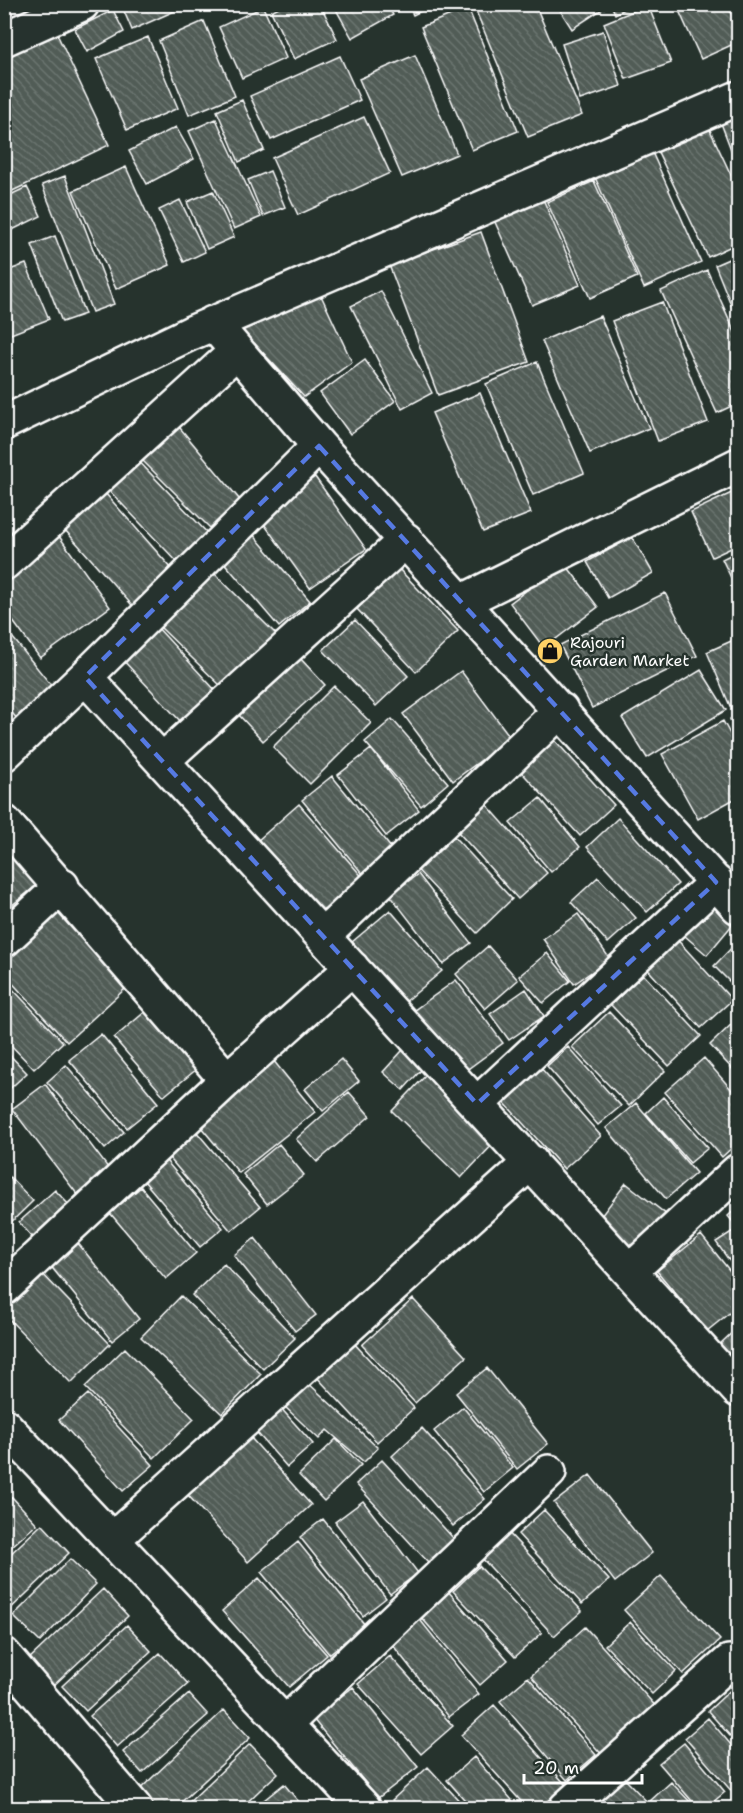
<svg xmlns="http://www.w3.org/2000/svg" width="743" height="1813" font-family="'Shantell Sans',sans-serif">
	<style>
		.building { fill: url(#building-back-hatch); stroke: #fff; stroke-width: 1.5 }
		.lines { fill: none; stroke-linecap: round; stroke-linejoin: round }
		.minor-casing { stroke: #fff; stroke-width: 38 }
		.minor { stroke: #26332d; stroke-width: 33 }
		.marked { fill: none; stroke: #567ae2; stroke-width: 4.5; stroke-dasharray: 12 8; stroke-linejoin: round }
		.labels { text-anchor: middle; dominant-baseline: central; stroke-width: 5; stroke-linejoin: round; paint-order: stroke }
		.poi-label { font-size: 16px; fill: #fff; stroke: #26332d; text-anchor: start }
	</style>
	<defs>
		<pattern id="building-back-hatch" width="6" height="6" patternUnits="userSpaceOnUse" patternTransform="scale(1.5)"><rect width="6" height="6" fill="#515c57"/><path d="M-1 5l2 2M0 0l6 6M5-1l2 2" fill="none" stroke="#6b7470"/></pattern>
	</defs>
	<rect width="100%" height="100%" fill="#26332d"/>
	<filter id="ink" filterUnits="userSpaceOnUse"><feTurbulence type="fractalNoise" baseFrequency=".0167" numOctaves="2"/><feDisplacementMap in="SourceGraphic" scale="12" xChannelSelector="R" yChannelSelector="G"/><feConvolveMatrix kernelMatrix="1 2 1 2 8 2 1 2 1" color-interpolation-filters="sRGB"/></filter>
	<g filter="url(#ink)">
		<path class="building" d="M121,4h67v1l-56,25z
			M285,4h35l17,35 -43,20 -23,-48z
			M333,4h54l6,11 -41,23z
			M408,4h27l-22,11z
			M473,4h62l47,111 -54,22z
			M556,4h46l2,4 -32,21z
			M611,4h24l-20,10z
			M676,4h51l11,25v13l-37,17z
			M648,5l23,58 -45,16 -22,-56z
			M263,7l23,51 -44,20 -23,-51z
			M468,8l50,123 -46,19 -51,-123z
			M113,10l11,22 -37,20 -12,-23z
			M204,21l31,75 -46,19 -30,-74z
			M603,31l18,55 -41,14 -18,-56z
			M57,34l52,111 -105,50v-137z
			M148,37l30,71 -51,22 -31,-71z
			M415,55l42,99 -55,23 -43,-98z
			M340,56l20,44 -89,40 -21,-44z
			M242,100l22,50 -25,12 -22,-51z
			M738,101v67l-22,-58z
			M364,117l26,56 -92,42 -26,-57z
			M216,119l45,98 -27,12 -45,-98z
			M176,127l18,32 -47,25 -18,-33z
			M709,128l29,62v53l-30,14 -50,-105z
			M651,150l50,112 -57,26 -50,-113z
			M126,167l44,98 -54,24 -43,-98z
			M270,171l15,36 -22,9 -15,-36z
			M65,176l49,128 -22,8 -50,-127z
			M594,181l43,96 -47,21 -43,-96z
			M27,187l14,29 -37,18v-36z
			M213,191l21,46 -27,12 -20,-47z
			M543,199l37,86 -48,20 -38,-85z
			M180,200l25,52 -21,10 -25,-52z
			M481,232l48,130 -91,33 -49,-130z
			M55,236l30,78 -23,8 -30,-77z
			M738,255v67l-23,-57z
			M26,264l23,55 -43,17 -2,-64z
			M707,270l31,69v64l-21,10 -56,-122z
			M318,289l34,73 -48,35 -66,-71z
			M381,291l51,102 -30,16 -51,-103z
			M662,302l46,120 -50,19 -46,-120z
			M600,316l49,112 -59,25 -48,-112z
			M365,360l30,41 -45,33 -30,-41z
			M537,362l47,111 -51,22 -47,-111z
			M480,393l51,120 -48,19 -51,-119z
			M170,416l70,84 -28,30 -73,-73z
			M131,453l83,87 -30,29 -83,-87z
			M315,477l51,72 -56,39 -51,-71z
			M98,485l82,93 -41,35 -82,-92z
			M738,490v55l-26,12 -21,-45z
			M56,532l54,75 -70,51 -36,-49v-40z
			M252,533l58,68 -31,26 -58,-68z
			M632,537l21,36 -45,25 -21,-36z
			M738,551v41l-16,-33z
			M564,562l34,45 -54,41 -34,-45z
			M399,569l59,62 -42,41 -59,-63z
			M214,573l63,62 -54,53 -63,-61z
			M665,593l32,63 -105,52 -32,-63z
			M355,620l53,56 -32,30 -53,-56z
			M156,626l60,65 -34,32 -61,-65z
			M4,627l51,63 -38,29 -13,-16z
			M738,638v64l-8,4 -23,-54z
			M300,658l25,27 -62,56 -25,-27z
			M701,670l25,40 -79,48 -25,-40z
			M461,671l50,67 -58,43 -50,-67z
			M334,686l37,37 -61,61 -37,-37z
			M738,715v23l-8,-19z
			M392,719l56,64 -27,23 -56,-64z
			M723,721l15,28v48l-40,22 -36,-65z
			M550,735l64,70 -34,31 -64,-70z
			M371,749l48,61 -33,26 -48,-61z
			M332,776l60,73 -30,24 -60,-73z
			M480,797l67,76 -29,26 -68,-76z
			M540,798l40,49 -29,25 -41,-49z
			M299,804l66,76 -42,36 -66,-75z
			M618,818l60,66 -31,28 -60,-65z
			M445,827l67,72 -35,34 -68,-72z
			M4,845l33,40 -31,25 -2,-3z
			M418,874l53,69 -28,21 -53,-69z
			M598,877l38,41 -28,25 -37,-41z
			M709,895l24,29 -26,31 -29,-25z
			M55,910l71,78 -59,54 -63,-68v-19z
			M390,910l52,61 -38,32 -52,-61z
			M578,914l32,45 -36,25 -31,-45z
			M673,935l59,65 -31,28 -60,-66z
			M738,941v49l-24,-24z
			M488,946l30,34 -33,29 -29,-35z
			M547,953l23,28 -27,22 -24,-27z
			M643,974l58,62 -32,30 -58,-61z
			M4,980l59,62 -29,27 -30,-31z
			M456,980l47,63 -42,31 -48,-63z
			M526,989l18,27 -35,24 -19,-26z
			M153,1005l50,59 -39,32 -50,-58z
			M609,1012l56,59 -36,35 -57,-59z
			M738,1018v57l-28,-30z
			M101,1034l57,69 -31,25 -58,-68z
			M411,1041l20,18 -28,31 -20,-18z
			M568,1047l53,59 -23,19 -51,-59z
			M4,1049l23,24 -23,21z
			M704,1058l34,39v45l-16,15 -57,-65z
			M341,1059l18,22 -36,30 -18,-22z
			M273,1060l42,52 -76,61 -43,-52z
			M66,1065l58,67 -19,17 -58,-67z
			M540,1067l61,69 -37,33 -62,-69z
			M428,1073l69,67 -36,38 -69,-67z
			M45,1084l64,85 -32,25 -65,-85z
			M349,1092l21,24 -53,46 -21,-23z
			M663,1097l45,51 -18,15 -44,-50z
			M636,1103l60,70 -30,26 -60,-71z
			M195,1130l65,77 -29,24 -65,-77z
			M279,1144l25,31 -37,29 -24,-30z
			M162,1156l61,72 -23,19 -61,-72z
			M4,1171l29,30 -28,27h-1z
			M626,1183l41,32 -28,37 -41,-32z
			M141,1187l55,66 -30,26 -56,-66z
			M55,1190l15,16 -37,32 -14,-16z
			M738,1207v21l-10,-12z
			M733,1231l5,8v34l-22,-31z
			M701,1235l37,46v25l-31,25 -50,-60z
			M255,1238l61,77 -21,16 -61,-76z
			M77,1242l62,77 -27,22 -63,-77z
			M224,1264l71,74 -32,31 -71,-74z
			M40,1271l70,73 -39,39 -67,-69v-9z
			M181,1296l80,78 -39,40 -81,-77z
			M413,1299l53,58 -51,46 -53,-58z
			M738,1327v39l-19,-21z
			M352,1341l62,67 -37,34 -62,-67z
			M125,1348l69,71 -40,39 -69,-71z
			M487,1368l61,76 -31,25 -61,-76z
			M306,1381l72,67 -14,14 -37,-32 -8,9 -35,-33z
			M88,1394l65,71 -30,26 -64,-71z
			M278,1405l35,39 -26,23 -35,-40z
			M463,1407l50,61 -29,24 -50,-61z
			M422,1428l63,71 -32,27 -61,-70z
			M250,1437l61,68 -63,57 -61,-68z
			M336,1439l25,26 -37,36 -25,-26z
			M382,1460l72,79 -26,23 -72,-78z
			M590,1475l62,78 -37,29 -61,-79z
			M12,1497l25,27 -33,29v-49z
			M363,1501l55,72 -28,21 -55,-72z
			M544,1510l65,70 -27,24 -64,-70z
			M323,1519l63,79 -23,18 -63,-79z
			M42,1524l27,29 -65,62v-55z
			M506,1530l76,81 -28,25 -75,-81z
			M298,1542l67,83 -36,29 -68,-82z
			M70,1559l26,25 -56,58 -27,-26z
			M479,1566l63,67 -27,24 -62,-66z
			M661,1576l59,64 -37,34 -59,-64z
			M259,1578l68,77 -38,32 -67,-76z
			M103,1589l25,27 -76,71 -25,-26z
			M448,1591l60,69 -28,25 -60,-69z
			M417,1616l62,78 -30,23 -61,-78z
			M630,1622l46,49 -24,23 -47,-49z
			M127,1625l24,26 -65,60 -24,-25z
			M585,1627l74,83 -54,48 -74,-82z
			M160,1653l28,31 -71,63 -27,-31z
			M390,1656l63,70 -32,28 -63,-70z
			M528,1677l68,78 -29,25 -67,-79z
			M738,1683v62l-30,-34z
			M353,1687l65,80 -40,31 -65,-79z
			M189,1694l19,21 -66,58 -19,-21z
			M494,1705l72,80 -27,23h-12l-66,-73z
			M224,1710l26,28 -75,70h-22l-16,-16z
			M708,1718l30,35v37l-4,4 -49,-56z
			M684,1743l41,49 -19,16h-8l-39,-45z
			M250,1744l28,29 -37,35h-58z
			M474,1757l45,51h-47l-25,-28z
			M428,1767l38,41h-66l-8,-8z
			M624,1778l29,30h-61z
			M671,1782l25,26h-39l-7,-7z
			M284,1784l20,24h-50z"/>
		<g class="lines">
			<defs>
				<path id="minor" d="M4,39l78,-35
					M213,323l106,123 419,461
					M4,423l187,-90 547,-235
					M4,563l233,-212
					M463,601l275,-136
					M85,677l234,-231
					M4,754l81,-77 653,713
					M162,761l244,-221
					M4,822l223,258
					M323,936l238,-226
					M4,940l58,-54
					M477,1104l239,-222
					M630,1271l108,-100
					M4,1288l223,-208 125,-112
					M4,1425l360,383
					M112,1540l419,-378
					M4,1655l131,153
					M285,1724l264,-252
					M566,1808l163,-146"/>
			</defs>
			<use href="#minor" class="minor-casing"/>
			<use href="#minor" class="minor"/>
		</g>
	</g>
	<path class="marked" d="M319,446l397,436 -239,222 -392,-427z"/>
	<defs>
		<symbol id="shop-disc" viewBox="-11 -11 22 22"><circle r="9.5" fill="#ffd166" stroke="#26332d"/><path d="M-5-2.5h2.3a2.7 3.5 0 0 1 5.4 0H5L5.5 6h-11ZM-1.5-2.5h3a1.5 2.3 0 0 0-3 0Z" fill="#111"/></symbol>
	</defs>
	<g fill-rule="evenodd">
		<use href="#shop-disc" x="535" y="636" width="30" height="30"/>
	</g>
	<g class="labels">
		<g class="poi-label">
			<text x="570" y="642">Rajouri<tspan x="570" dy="18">Garden Market</tspan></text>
		</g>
	</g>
	<rect width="743" height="1813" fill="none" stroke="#26332d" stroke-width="24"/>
	<rect x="12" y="12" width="719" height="1789" fill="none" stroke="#fff" stroke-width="2" filter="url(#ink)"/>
	<path d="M524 1774v9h118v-9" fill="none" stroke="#ffffff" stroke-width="3"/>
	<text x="533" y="1774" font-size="18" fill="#ffffff" stroke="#26332d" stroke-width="4.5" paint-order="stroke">20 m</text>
</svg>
